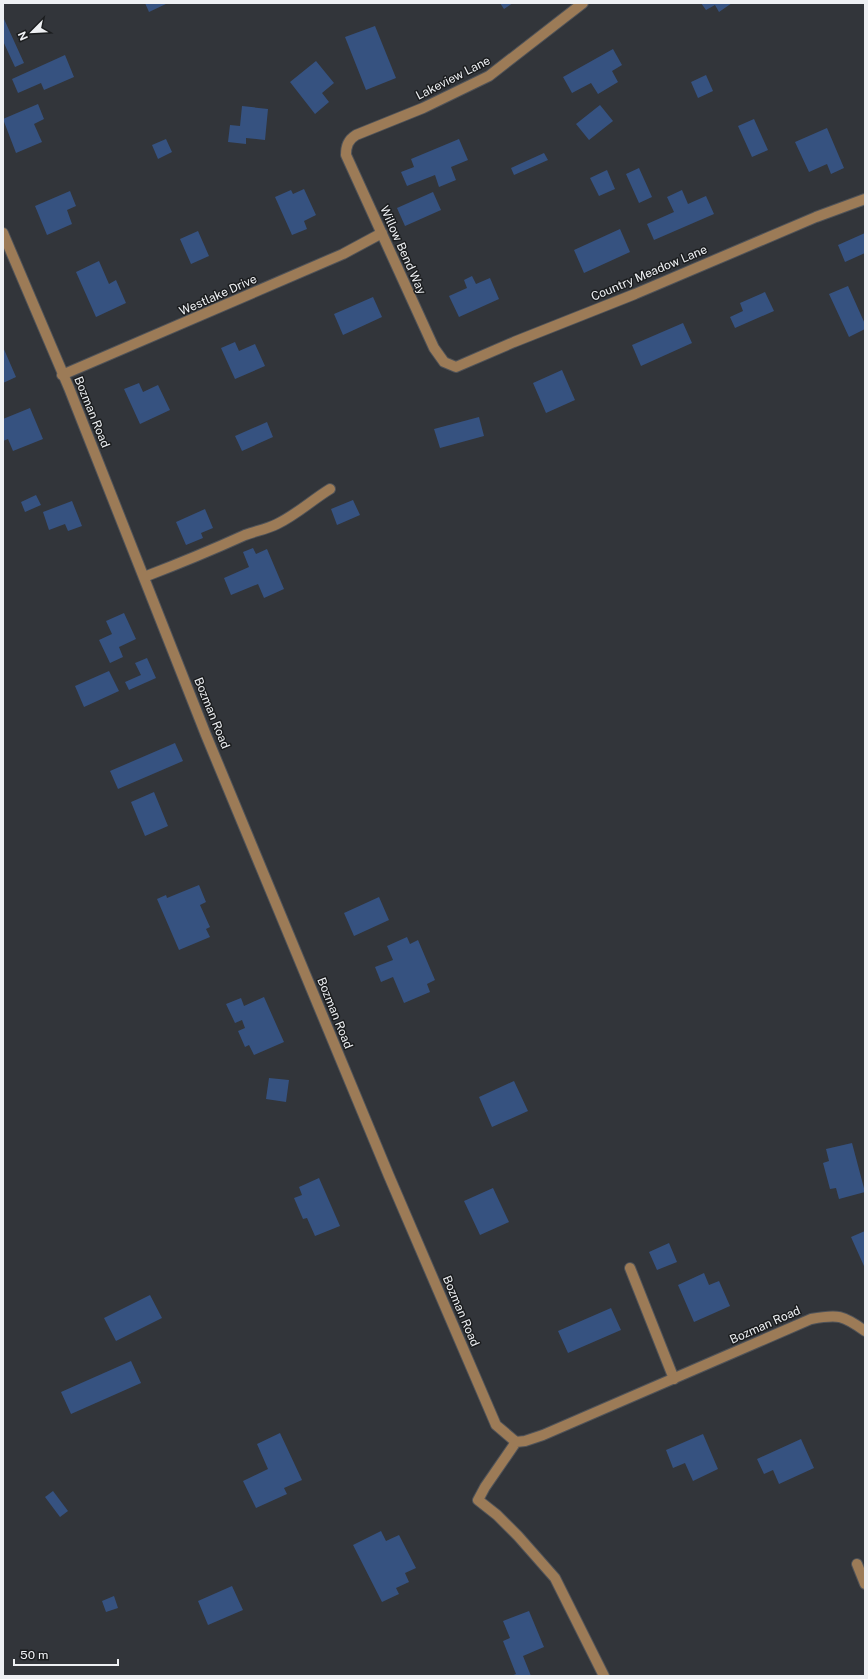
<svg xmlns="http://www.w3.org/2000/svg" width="868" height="1679" font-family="'Public Sans',sans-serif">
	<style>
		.building { fill: #365280 }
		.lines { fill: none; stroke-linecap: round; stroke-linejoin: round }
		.minor-casing { stroke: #505358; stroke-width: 12 }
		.minor { stroke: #9c7b57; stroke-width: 10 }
		.labels { text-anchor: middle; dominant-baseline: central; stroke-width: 3; stroke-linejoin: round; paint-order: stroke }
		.street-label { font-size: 12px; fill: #eef0f3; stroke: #1b1d1f }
	</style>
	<rect width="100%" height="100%" fill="#32353a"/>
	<path class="building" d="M145,3h23l-19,9z
		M500,3h13l-9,6z
		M701,3h31l-13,9 -4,-7 -9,5z
		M4,19l20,44 -9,4 -12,-26z
		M375,26l21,52 -30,12 -21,-53z
		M613,49l9,16 -10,6 6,11 -20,12 -7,-11 -19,10 -9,-16z
		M65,55l9,22 -30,13 -3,-7 -23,10 -6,-14z
		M316,61l18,22 -12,10 7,9 -14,12 -25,-32z
		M706,75l7,16 -15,7 -7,-16z
		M38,104l6,15 -10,5 8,18 -26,11 -13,-34z
		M600,105l13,16 -24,19 -13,-16z
		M242,106l26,3 -3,31 -19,-2v6l-18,-2 2,-17 10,1z
		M754,119l14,31 -16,7 -14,-31z
		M827,128l17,40 -13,6 -4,-10 -18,8 -14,-30z
		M166,139l6,13 -14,7 -6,-14z
		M459,139l9,21 -17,7 5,13 -17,7 -4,-12 -28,11 -6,-14 13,-5 -3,-8z
		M544,153l4,7 -34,15 -3,-7z
		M639,168l13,29 -13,6 -13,-29z
		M607,170l8,19 -16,7 -9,-18z
		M304,189l12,26 -12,6 3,8 -15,6 -17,-38 16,-7 2,4z
		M682,190l6,14 18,-8 8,18 -60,26 -7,-16 27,-12 -7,-15z
		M70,191l6,15 -9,4 5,14 -25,11 -12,-29z
		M433,192l8,18 -36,16 -8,-18z
		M620,229l10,23 -46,21 -10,-23z
		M198,231l11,25 -18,8 -11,-25z
		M865,233v20l-20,9 -7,-17z
		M99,261l10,23 7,-4 10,23 -30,14 -20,-45z
		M472,276l4,8 14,-6 9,21 -40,18 -10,-21 18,-8 -3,-8z
		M848,286l17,38v5l-16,8 -20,-43z
		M765,292l9,19 -39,17 -5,-11 13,-6 -3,-8z
		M373,297l9,20 -39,18 -9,-21z
		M683,323l9,20 -51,23 -9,-21z
		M235,342l4,9 16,-7 10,22 -30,13 -14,-31z
		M3,347l13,30 -13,6z
		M562,370l13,30 -29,13 -13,-30z
		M139,383l4,9 15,-7 12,25 -30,14 -16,-35z
		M30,408l13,31 -30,12 -5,-12 -5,2v-22z
		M479,417l5,19 -44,12 -6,-19z
		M267,422l6,15 -31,14 -7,-15z
		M36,495l5,10 -16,7 -4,-10z
		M353,500l7,15 -23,10 -6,-16z
		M72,501l10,25 -14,5 -3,-7 -16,6 -6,-18z
		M205,509l8,19 -12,5 2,5 -17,7 -10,-23z
		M253,548l3,6 11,-5 17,40 -20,9 -6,-14 -27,11 -7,-17 25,-11 -6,-15z
		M124,613l12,26 -17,8 4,10 -13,6 -11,-23 13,-6 -6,-13z
		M147,658l9,20 -27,12 -4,-8 16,-7 -6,-12z
		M109,671l10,20 -35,16 -9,-21z
		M175,743l8,18 -65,28 -8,-18z
		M154,792l14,34 -23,10 -14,-34z
		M199,885l7,17 -6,3 10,22 -4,2 4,8 -31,13 -22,-51 9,-4 1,3z
		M379,897l10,23 -35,16 -10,-23z
		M407,937l3,7 8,-4 17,40 -8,4 3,8 -26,11 -11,-26 -12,5 -6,-15 18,-7 -6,-14z
		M264,997l20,45 -30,13 -5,-10 -4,2 -7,-16 7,-3 -3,-8 -7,3 -9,-19 15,-6 3,8z
		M269,1078l20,2 -3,22 -20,-3z
		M514,1081l14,30 -36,16 -13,-30z
		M852,1143l13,49 -26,7 -3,-11 -6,1 -7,-26 6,-2 -3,-12z
		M319,1178l21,48 -25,10 -8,-18 -4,1 -9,-21 8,-3 -3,-8z
		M493,1188l16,34 -29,13 -16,-34z
		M865,1231v34l-1,1 -13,-29z
		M669,1243l8,19 -20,8 -8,-18z
		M704,1273l5,12 10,-4 11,25 -36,16 -16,-37z
		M150,1295l12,23 -46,23 -12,-23z
		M611,1308l10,22 -53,23 -10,-22z
		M131,1361l10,22 -70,31 -10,-22z
		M280,1433l22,47 -18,8 3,6 -31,14 -13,-27 25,-12 -11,-25z
		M703,1434l15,35 -25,12 -8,-18 -12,5 -7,-18z
		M801,1439l13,29 -35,16 -6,-14 -9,4 -7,-15z
		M53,1491l15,20 -8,6 -15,-20z
		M381,1531l5,10 13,-6 17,33 -11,5 4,9 -13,6 3,6 -17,8 -29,-57z
		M232,1586l11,24 -35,15 -10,-24z
		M114,1596l4,12 -12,4 -4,-11z
		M529,1611l15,36 -21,9 8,20h-20l5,-2 -13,-33 7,-3 -7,-17z"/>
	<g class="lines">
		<defs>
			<path id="minor" d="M583,3l-94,73 -66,32 -67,27c-8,5 -10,11 -10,20l88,193 10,14 12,5 58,-25 121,-48 181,-77 49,-18
				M3,233l66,155 137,347 183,441 107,249 20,17 9,-1 18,-6 268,-116c27,-5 32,-4 54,12
				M62,375l281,-121 39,-21
				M144,577c34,-13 68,-27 101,-42 11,-4 22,-6 32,-11 19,-9 35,-24 53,-35
				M630,1268l44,111
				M516,1442l-31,45 -7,13 19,15 21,21 37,42 49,98
				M857,1564l8,20"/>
		</defs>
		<use href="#minor" class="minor-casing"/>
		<use href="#minor" class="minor"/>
	</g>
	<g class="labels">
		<g class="street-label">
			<text transform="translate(453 78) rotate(-27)">Lakeview Lane</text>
			<text transform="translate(403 250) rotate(66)">Willow Bend Way</text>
			<text transform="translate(649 273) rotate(-23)">Country Meadow Lane</text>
			<text transform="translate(218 295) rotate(-24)">Westlake Drive</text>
			<text transform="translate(92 412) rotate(68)">Bozman Road</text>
			<text transform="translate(212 713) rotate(68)">Bozman Road</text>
			<text transform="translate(335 1013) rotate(68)">Bozman Road</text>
			<text transform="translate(461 1311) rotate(67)">Bozman Road</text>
			<text transform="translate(765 1325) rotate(-24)">Bozman Road</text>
		</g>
	</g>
	<rect width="868" height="1679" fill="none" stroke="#eef0f3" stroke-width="8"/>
	<g transform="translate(32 32) rotate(246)" stroke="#1b1d1f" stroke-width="3" paint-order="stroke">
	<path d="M0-3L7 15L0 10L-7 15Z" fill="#eef0f3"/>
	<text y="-6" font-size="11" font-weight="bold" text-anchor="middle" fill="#eef0f3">N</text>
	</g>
	<path d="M14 1659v6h104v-6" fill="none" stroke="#eef0f3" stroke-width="2"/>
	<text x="20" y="1659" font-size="12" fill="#eef0f3" stroke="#1b1d1f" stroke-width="3" paint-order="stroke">50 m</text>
</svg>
